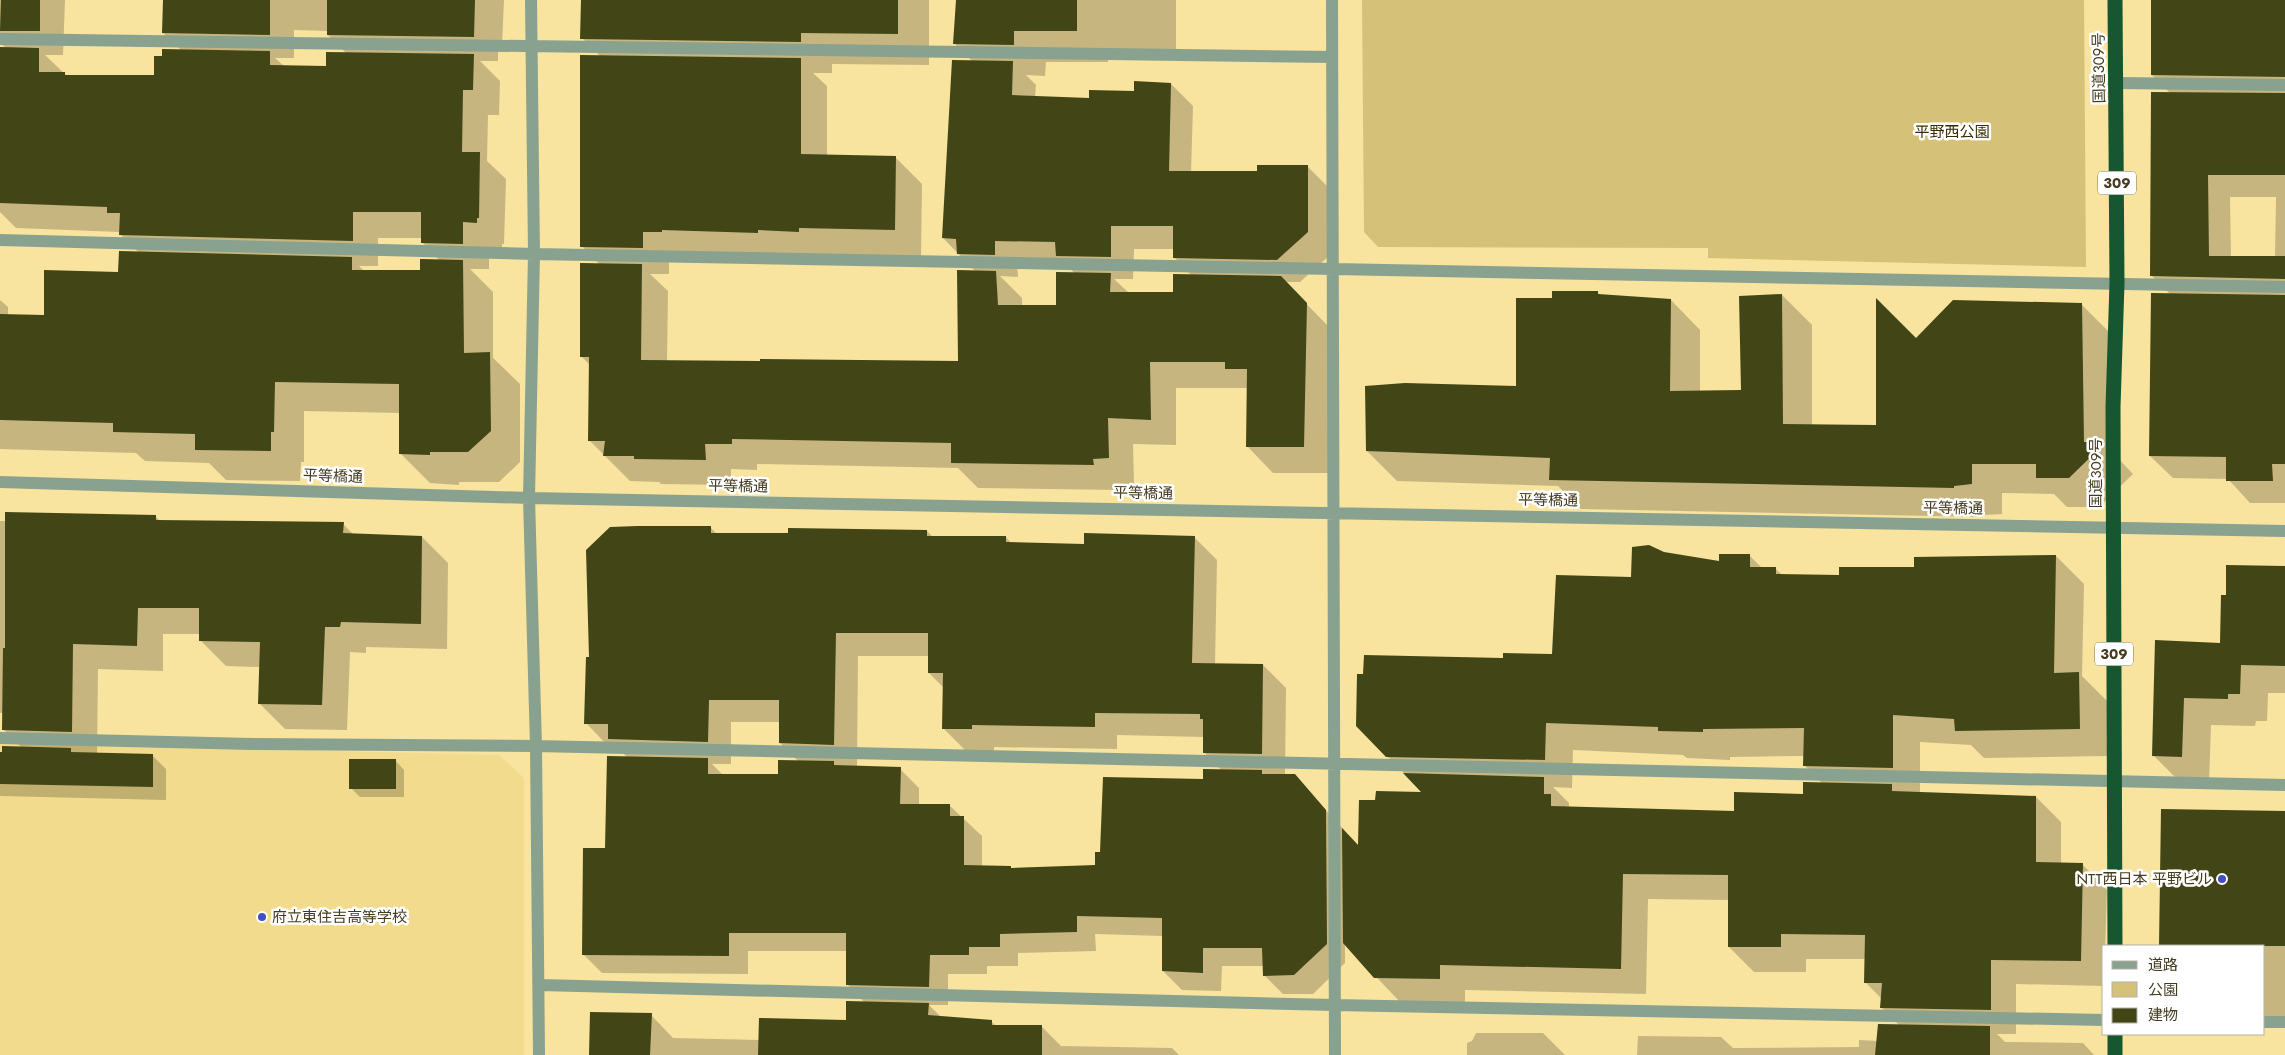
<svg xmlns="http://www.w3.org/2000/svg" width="2285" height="1055" font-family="Jost,'Noto Sans JP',sans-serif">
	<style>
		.built { fill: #f2db8d }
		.green { fill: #d6c179 }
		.shadow { fill: #0003; fill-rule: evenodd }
		.building { fill: #424617 }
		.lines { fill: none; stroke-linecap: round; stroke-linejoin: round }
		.minor { stroke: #88a28f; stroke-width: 12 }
		.highway { stroke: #165731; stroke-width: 15 }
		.poi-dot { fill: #434ec3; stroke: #fff; stroke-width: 2 }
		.labels { text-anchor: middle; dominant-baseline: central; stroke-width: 5; stroke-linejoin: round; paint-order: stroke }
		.shield { fill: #fff; stroke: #7d7663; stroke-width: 1 }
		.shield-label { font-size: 14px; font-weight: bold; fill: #453c20 }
		.street-label { font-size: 15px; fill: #453c20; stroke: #fff }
		.park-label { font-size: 15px; fill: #362b04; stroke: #fff }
		.poi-label { font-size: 15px; fill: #453c20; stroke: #fff; text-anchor: end }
	</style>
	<rect width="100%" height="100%" fill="#f8e39f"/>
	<path class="built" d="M0,743l499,12 25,23v277h-524z"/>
	<path class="green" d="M1362,0h722l2,267 -378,-9v-10l-330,-1 -14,-15z"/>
	<path class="shadow" d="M0,0h65l-2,55h-18l22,21h88l8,-19 19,-6 -19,-18 1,-33h340l-2,45h-4v16h-18l20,20 -1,34h-11l-1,46 19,18 -2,65h-2v4h-13v21h-19l23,23v66l27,26v78l-21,20h-40v3l-29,-2 -30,-30v-40l-96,-2v51h-3l-1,19 -74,-1 -17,-17 -64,-2 -9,-8 -136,-4v-149l8,7v8l37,2 75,-44 19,-20 -19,-19v-2l-104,-4 -16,-16v-164h6l-6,-5zM294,30l34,1v4l18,18 -19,14 -43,-1 -9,-8h19zM378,238h44v4l18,19 -19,10h-57l-5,-5h19z
		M582,0h347v65l-97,-1v9h-19l14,13v70l68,1 27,27 -1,72 -252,2v16h-19l18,17 -1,70 293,1 16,-90 -33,-34 30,-176 -19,-19 3,-43h219v57h-68v5h-62l-1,14 -19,-1 10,10 -1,12 55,2 45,-6 36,-9 22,22 -2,67h67l49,-7 23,23v66l-30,27h-15l47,48 -3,143h-56l-25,-26v-57l-2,-2h-70v57l-43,-1 1,40 -16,1 1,5 -141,-2 -20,-20 -201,-4v6l-26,-1v16l-70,-1 -2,-2 -29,-1 -40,-40 1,-75 -10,-10 19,-91 -18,-19 18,-190 -18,-18zM1134,249h40v8l18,19 -18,17h-45l-15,-14h19zM1017,263l49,1 9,10 -18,33 -35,-1v-8l-22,-22 18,1z
		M2152,0h133v503h-35l-22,-24 -55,-1 -23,-22 20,-162 -18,-18 18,-183 -18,-18zM2230,197h46l-1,60h-44z
		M1597,292l4,4 70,4 29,30v62h42l40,-97 30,30v100l65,2 39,-87 165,-36 30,30 2,119 20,21 -34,33h-32l-13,-13 -52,-1v21l-19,1v2l-402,-8 -23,-23 -161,-5 -30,-30 150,-64 36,-88z
		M6,513l149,3 5,5 183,3 11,11 68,2 26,26 -1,86 -81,-2v6l-16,-1 -3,78 -62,-1 -26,-26 1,-36 -34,-1 -26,-26v-6h-37v37l-65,-2 -1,85 55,1 14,14v31l-166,-4v-43l22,-5 -19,-19 1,-16h-4v-192h6z
		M711,528l6,6 210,-3 6,6h73l6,7 73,2 109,-9 23,23 -2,105h48l23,23 -1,87 9,1 65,70 17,-45 48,-8 -67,-67 147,-67 50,-4 78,-77 32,-25 56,10 29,-8 13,13h13l7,7 58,1 216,-20 28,28 -2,92 25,25v55l-123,2 -13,-13 -51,-3v51l116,4 25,25v42h21l25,26 -3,96 -88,-2v50h-19l8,8 78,1 11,12h-457l1,-19 83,1 12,11 126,-1v-7l19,1 21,-16 -18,-18 1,-8 -17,-17 1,-23h-60v13h-52l-25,-25v-47l-81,-1 -2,95 -181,-4v14l-64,-1 -56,-59v19l-32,31h-30l-19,-19v-9h-42l-1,25 -39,-1 -19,-19v-35l-68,-2 1,17 -78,2v13h-31v8h-39v31h-19l12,12 50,4 6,6h45l19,19 111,2 7,7h-589l61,-40 22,23 87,2 87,-19 18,-18 -18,-19v-33h-99v23l-146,-1 -19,-19 44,-197 -11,-11h-8l-22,-23 4,-65zM858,656h71v17l15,15 -1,40 23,23 28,1v-5l123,2v-14l87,2v15l18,19 -18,10 -103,73 -5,12 -84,3 -2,-2 -28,-1v-30l-33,-31h-30v-17l-19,-19 -43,-2zM731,722h49v21l18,18 -19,15h-55l-12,-12h19zM1573,750l110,5 4,3 43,2v-3l75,-1v10l18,18 -19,11 -69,17 -166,-4v-5l-16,-16 19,1z
		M2285,567v126h-17l-1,28h-11l-1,5 -44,-1 -2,59 -28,-1 -27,-27 2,-115 65,3 7,-48z
		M395,760l9,10v27h-44l-9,-9z
		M2162,811l123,2v204h-21v-71h-104z
		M1476,1033h67l22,22h-98v-12l5,-2z"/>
	<path class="building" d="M1,0h39v31h-40z
		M163,0h107v35l-108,-2z
		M327,0h148l-1,37 -147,-2z
		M581,0h317v34l-97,-1v9l-221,-3z
		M956,0h121v31h-63v14l-61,-1z
		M2151,0h134v77l-134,-2z
		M0,47l39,1v24h26v3h89v-19h8v-7l108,2v14l56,1v-14l148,2 -1,36h-10l-1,62h18l-1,66h-2v5l-14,-1v22l-42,-1v-31h-68v29l-234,-6 1,-22h-13v-6l-107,-4z
		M580,55l221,3v96l95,2 -1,74 -96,-2v4l-41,-2v3l-96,-3v2h-19v16l-63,-1z
		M952,60l61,1 -1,34 77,3v-8l45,1v-10l37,2 -2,88h88v-6h51v67l-31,28 -104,-2v-32h-62v31l-55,-1 -1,-14 -60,-1v14l-38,-1 -1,-15 -14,-1z
		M2151,92l134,1v82h-77l1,81h76v23l-135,-3z
		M119,251l233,6v13h68v-11l43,1 1,93 26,-1 1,79 -23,21h-38v3l-31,-1v-70l-124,-2 -1,50h-3v19l-76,-1v-16l-82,-2v-9l-113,-3v-106l44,1v-45l74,2z
		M580,263l62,1 -1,96 119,1v-2l198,2 -1,-91 39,1 2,34h58v-33l55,1 -1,19h63v-18l108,2 26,27 -3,144h-58l1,-78h-22v-7h-75l1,58 -43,-2 1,40 -16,1 1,6 -143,-2v-20l-219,-4v5h-27l1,16 -72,-1v-3h-31l2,-15h-17l1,-84h-9z
		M1552,291h46v3l73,5 -1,92 71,-1 -2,-94 43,-2 1,130 93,1v-127l40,40 37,-38 129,3 2,139h20v2l-35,34h-33v-14h-64v20l-18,2v2l-405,-8 1,-22 -184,-7 -1,-65 40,-3 111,3v-88h36z
		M2151,293l134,2v169h-13l1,17h-47v-24l-77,-1z
		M5,512l151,3v5l188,2 -1,11 79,3 -1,88 -80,-2 -1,5h-15l-3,78 -64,-1 2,-62 -61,-1v-33h-61l-1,38 -64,-2 -1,88 -70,-2 1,-82h2z
		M638,526h73v7h77v-5l139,2v6h79v6l78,2v-11l111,3 -3,127 71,1 -1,90 -59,-1v-34h-3v-5l-105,-1v14l-123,-2v4h-30l1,-56h-15v-40h-92l-2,112 -55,-2v-43h-70l-1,42 -100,-3v-15h-24l2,-67h3l-3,-107 24,-23z
		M1649,545l15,7 55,9v-7h31v13h26v7l63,1v-8h75v-10l142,-2 -2,118 25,-1 1,57 -125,2 -1,-12 -61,-4v53l-90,-2 1,-38 -101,1v3l-45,-1v-4l-112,-4 -1,37 -159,-3 -30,-31 1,-52h6l1,-19 139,3v-5l49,1 4,-79 75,2 1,-30z
		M2226,565l59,1v100l-44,-1 -1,29h-12v5l-44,-1 -2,59 -30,-1 3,-116 65,3 1,-48h5z
		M2,746l69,2v4l82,2v33l-153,-3v-32h2z
		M607,756l101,2v16h70v-14l56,1v4l67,2 -1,37h50v12h14v49l47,1v2l84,-3v-13h5l3,-75 100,2v-10l59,1v4h33l31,36 1,134 -33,31 -31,1 -1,-28h-59v25l-41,-2v-53l-85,-2v16l-77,2v13h-31v8h-39l-1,32 -83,-2v-52h-117v23l-147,-1 1,-107h22z
		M349,759h47v30h-47z
		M1403,773l141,4v17h7v12l183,5v-19l69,2v-12l89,2v7l144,5v66l47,1 -2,98 -90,-1v50l-111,-2 2,-25h-18l1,-48 -84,-1v13h-53v-72l-105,-1 -2,95 -181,-4v14l-66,-1 -31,-35 -1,-115 16,17 1,-45h16l1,-9 45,1z
		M2161,809l124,2v135h-126z
		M846,1001l83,2 -1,12 64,5v5h50v30h-284l1,-37 87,2z
		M590,1012l62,1 -2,42h-61z
		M1878,1024l112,2v29h-115z"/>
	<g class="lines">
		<path class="minor" d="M531,0l3,254 -5,244 7,248 3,309
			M1332,0l3,1055
			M0,39l1332,18
			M2117,83l168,2
			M0,240l534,14 1751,33
			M0,482l529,16 1756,33
			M0,738l252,6 284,2 1749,39
			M540,985l794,20 770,15
			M2264,1022h21"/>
		<path class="highway" d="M2115,946l-2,-539 4,-124 -2,-283
			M2115,1034v21"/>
	</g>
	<g class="poi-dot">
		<circle cx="2222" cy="879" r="5"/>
		<circle cx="262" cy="917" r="5"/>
	</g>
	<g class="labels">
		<g class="shield">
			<rect x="2098" y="171.5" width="38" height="23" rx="4"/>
			<rect x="2095" y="642.5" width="38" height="23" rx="4"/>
		</g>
		<g class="shield-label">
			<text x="2117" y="183">309</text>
			<text x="2114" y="654">309</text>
		</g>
		<g class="street-label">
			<text transform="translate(2099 68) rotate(-91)">国道309号</text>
			<text transform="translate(2096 473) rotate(-90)">国道309号</text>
			<text transform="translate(333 476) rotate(2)">平等橋通</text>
			<text transform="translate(738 486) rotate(1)">平等橋通</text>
			<text transform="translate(1143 493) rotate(1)">平等橋通</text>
			<text transform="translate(1548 500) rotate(1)">平等橋通</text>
			<text transform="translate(1953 508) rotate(1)">平等橋通</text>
		</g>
		<g class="park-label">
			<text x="1952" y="132">平野西公園</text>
		</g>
		<g class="poi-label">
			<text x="2212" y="879">NTT西日本 平野ビル</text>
			<text x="272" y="917" text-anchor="start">府立東住吉高等学校</text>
		</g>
	</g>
	<rect x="2102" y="945" width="162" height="90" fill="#ffffff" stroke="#b5b1a6"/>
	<rect x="2112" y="961" width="25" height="8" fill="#88a28f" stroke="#b5b1a6"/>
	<text x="2148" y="970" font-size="15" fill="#453c20">道路</text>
	<rect x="2112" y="982" width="25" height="15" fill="#d6c179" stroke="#b5b1a6"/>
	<text x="2148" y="995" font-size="15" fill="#453c20">公園</text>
	<rect x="2112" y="1008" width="25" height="15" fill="#424617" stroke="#b5b1a6"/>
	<text x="2148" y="1020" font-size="15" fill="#453c20">建物</text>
</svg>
